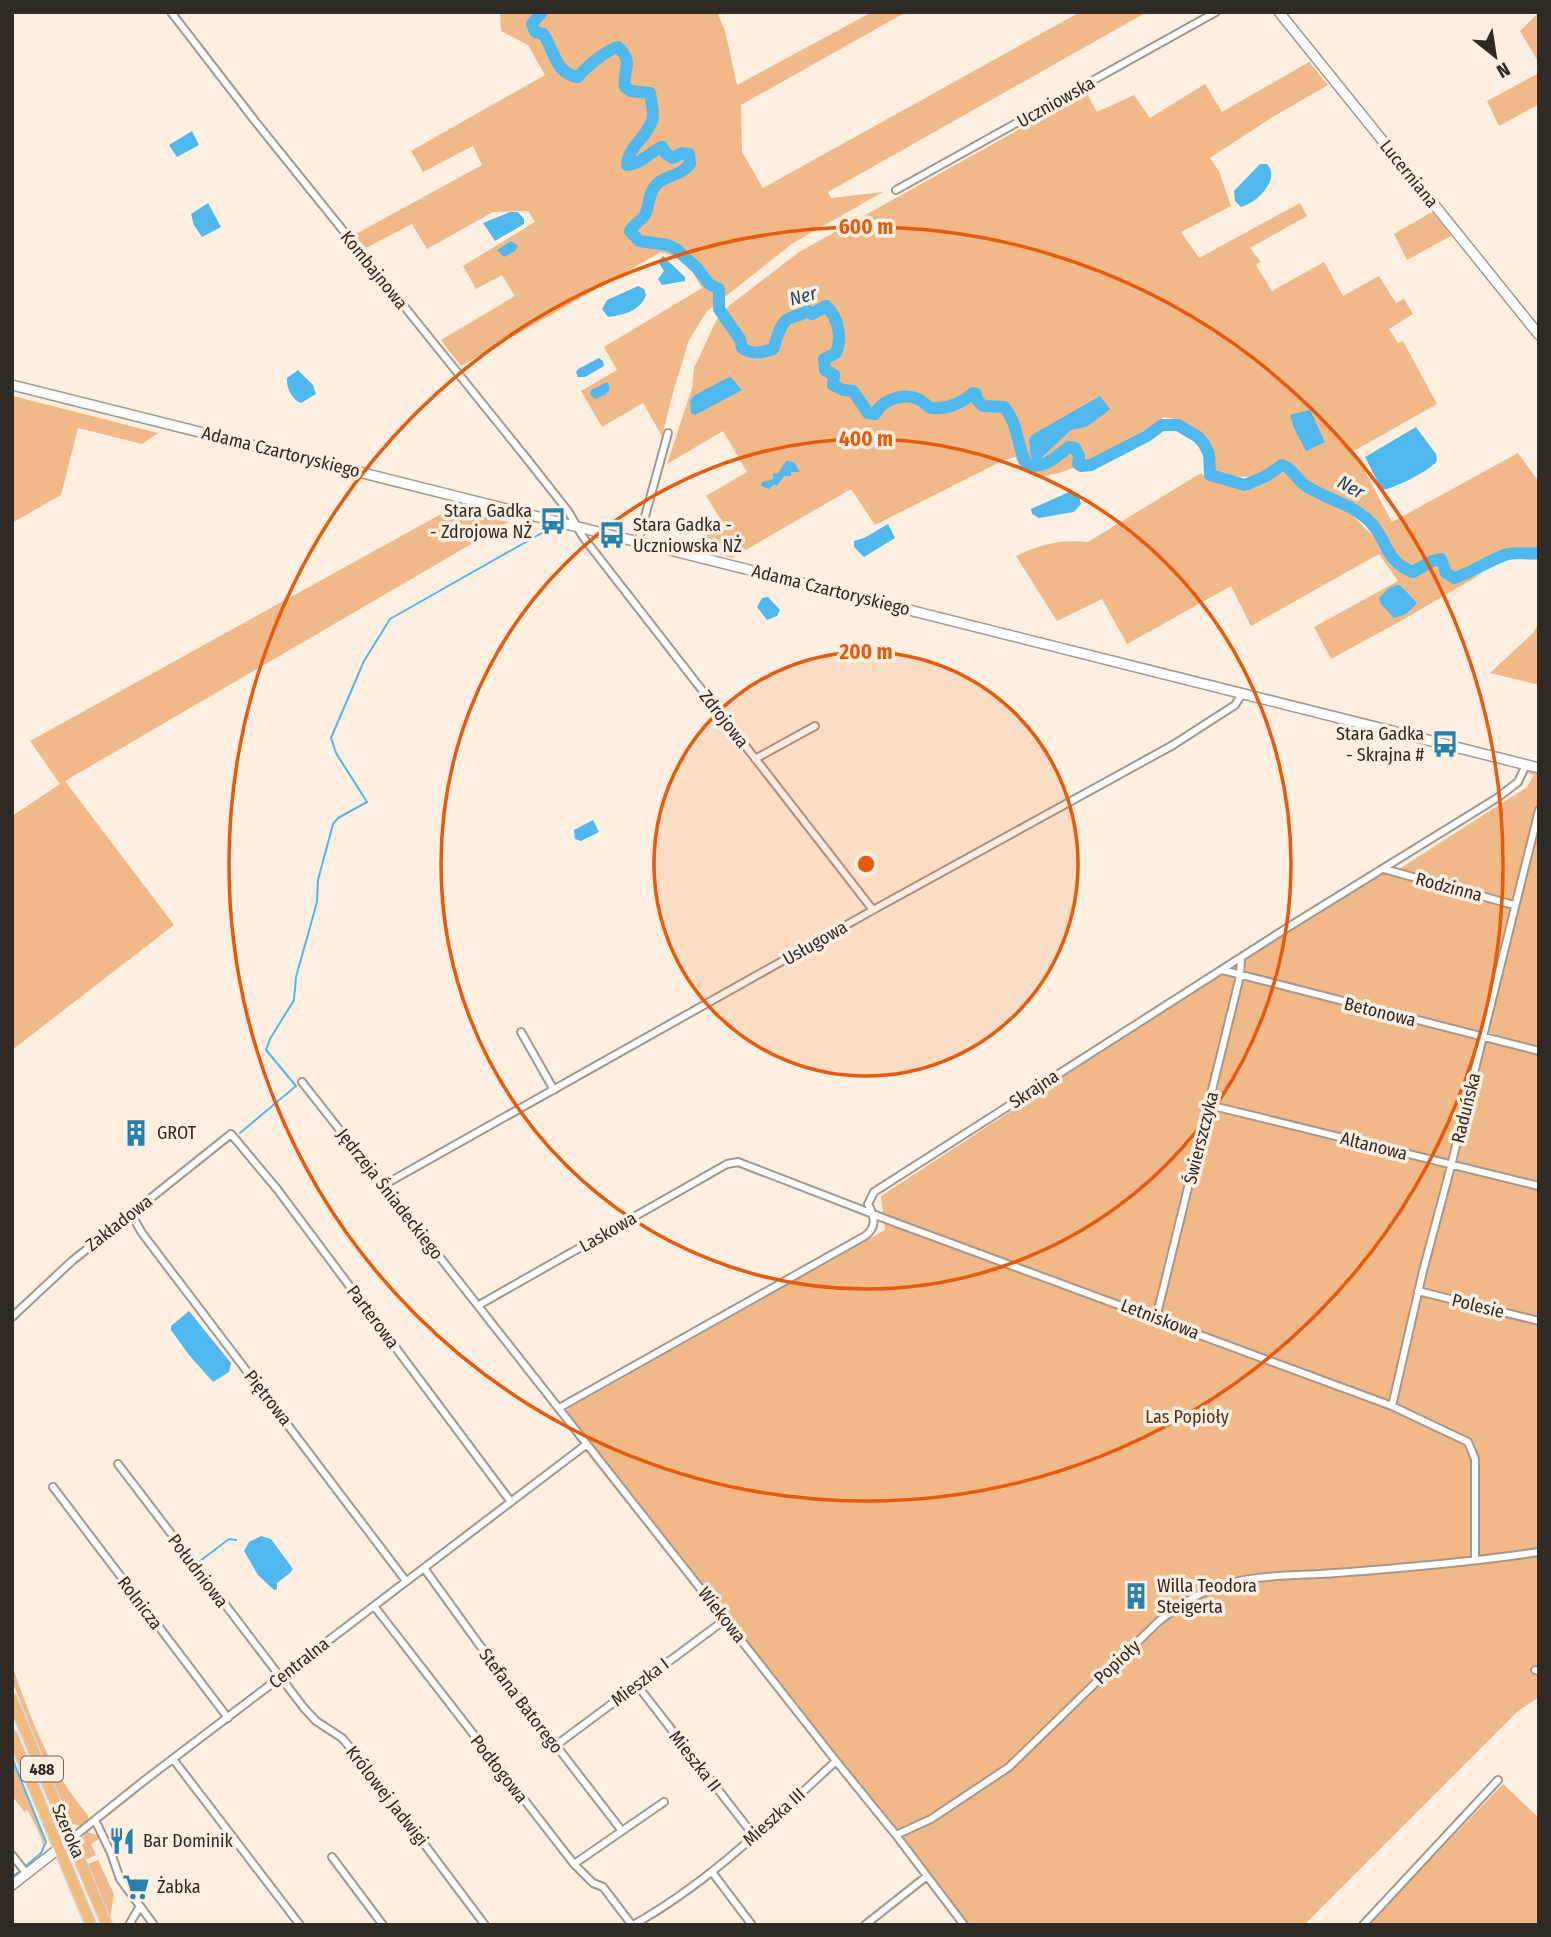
<svg xmlns="http://www.w3.org/2000/svg" width="1551" height="1937" font-family="'Fira Sans Condensed',sans-serif">
	<style>
		.green { fill: #f0b987 }
		.water { fill: #4fb8ee }
		.lines { fill: none; stroke-linecap: round; stroke-linejoin: round }
		.stream { stroke: #4fb8ee; stroke-width: 2 }
		.river { stroke: #4fb8ee; stroke-width: 12 }
		.street-casing { stroke: #a6978b; stroke-width: 10 }
		.secondary-casing { stroke: #a6978b; stroke-width: 12 }
		.primary-casing { stroke: #d6d4d3; stroke-width: 13 }
		.street { stroke: #fff; stroke-width: 6 }
		.secondary { stroke: #fff; stroke-width: 9 }
		.primary { stroke: #efbb7f; stroke-width: 10 }
		.ring { fill: none; stroke: #e8590c; stroke-width: 3.5 }
		.labels { text-anchor: middle; dominant-baseline: central; stroke-width: 7; stroke-linejoin: round; paint-order: stroke }
		.shield { fill: #feefe1; stroke: #6e655d; stroke-width: 2 }
		.shield-label { font-size: 16px; font-weight: bold; fill: #302a25 }
		.street-label { font-size: 18px; fill: #302a25; stroke: #feefe1 }
		.poi-label { font-size: 18px; fill: #302a25; stroke: #feefe1; text-anchor: start }
		.park-label { font-size: 18px; fill: #523416; stroke: #feefe1 }
		.water-label { font-size: 19px; font-style: italic; fill: #1c485f; stroke: #feefe1 }
		.centre { fill: #e8590c; stroke: #feefe1; stroke-width: 3.5 }
		.ring-label { font-size: 21px; text-anchor: middle; font-weight: bold; fill: #e8590c; stroke: #feefe1; stroke-width: 7; stroke-linejoin: round; paint-order: stroke }
	</style>
	<rect width="100%" height="100%" fill="#feefe1"/>
	<path class="green" d="M500,12h217l8,19 12,54 135,-73h34l-165,93 1,47 21,36 317,-176h67l-319,180 3,6 52,-6 -90,51 -86,68 -18,29 -15,49 -12,47 -19,-33 -41,24 -21,-36 36,-21 -13,-23 98,-59c-11,-20 -17,-30 -41,-36l-200,114 -20,-26 74,-44 -13,-21 -26,14 -13,-23 72,-44 -7,-11 -35,1 -66,37 -15,-25 -46,24 -12,-13 128,-70 -9,-19 -50,26 -12,-21 134,-76 -17,-30 -27,-14z
		M1539,12v51l-19,-32z
		M1309,62l19,23 -57,33 -61,40 9,13 12,35 -50,26 18,26 101,-55 7,13 -57,32 11,14 -5,3 16,26 52,-29 19,34 36,-20 17,27 8,-4 9,15 -24,15 9,14 5,-2 34,63 -83,47 38,71 126,-69 21,29v67l-7,1 -10,-3 -29,7 -29,16 -10,2 -5,-3 -6,-14 -12,2 -16,9 -15,-5 -25,-39 -19,-18 -50,-23 -8,-12 -15,-9c-31,19 -33,20 -68,12 -4,-32 -18,-51 -51,-55 -25,18 -98,64 -128,58 -5,-1 -11,-4 -15,-6l-6,-12 -13,4 -127,64 -24,-36 -119,69 -44,-14 35,-21 -17,-27 41,-24 -24,-41 -56,33 25,-76 2,-20 23,-49 13,-14 69,-53 287,-160 11,20 37,-17 16,23 55,-34 17,28z
		M1539,73v31l-40,22 -12,-25z
		M1430,213h3l18,23 -44,24 -13,-26z
		M12,396l5,1 141,36 -16,11 -64,-16 -17,67 -49,28z
		M1282,472l11,5 7,12 52,26 26,26 12,24 22,13 24,-13 8,14 9,5 30,-11 -77,45 -75,41 -17,-32 84,-46 -19,-27 -128,72 -20,-40 -104,58 -25,-45 -45,22 -41,-65c24,-12 45,-17 72,-14l113,-69 8,7 37,11z
		M452,508l57,14 -444,259 109,144 -162,125v-234l48,-32 -30,-43z
		M1539,622v63l-49,-12 44,-41z
		M1539,766v931l-21,14 -214,214h-341l-385,-483 -1,-5 -16,-20 8,-9 316,-178 -4,-34 413,-270 88,-53 15,3 2,-7 128,-82 7,-12 -7,-2z
		M12,1665c19,55 38,106 76,150v5l-6,6 -10,-2 -5,-9 -55,-134z
		M12,1760l32,78v10c-3,-14 -10,-25 -16,-37l-3,-1 1,4 -14,-18z
		M1503,1784l36,34v107h-171z
		M87,1832l11,3 1,4 -8,5 5,11 -11,5 -6,-17z
		M98,1860l16,34 -4,25 -23,-55z"/>
	<path class="water" d="M192,131l7,14 -22,12 -8,-12z
		M1260,164h7c14,15 -10,39 -26,43l-6,-6 -1,-10z
		M208,203l13,24 -19,10 -8,-12 -3,-11z
		M510,212h8l6,7v5l-29,17 -12,-18z
		M511,241l7,5 -3,5 -11,6 -7,-7z
		M663,256l22,21v4l-23,4 -4,-6 6,-8 -6,-9z
		M638,286l6,3 2,6c-6,16 -22,20 -38,22l-6,-8 5,-9z
		M599,358l4,3 1,5 -19,11h-7l-2,-5 2,-3z
		M298,370l15,15 3,9 -15,9c-9,-3 -15,-16 -14,-25z
		M729,377l3,1 10,12 -47,25 -4,-2 -1,-13 5,-5z
		M607,382l3,7 -5,6 -10,4 -5,-5 1,-4z
		M1100,396l10,13 -3,3 -21,15 -15,3 -31,29 -5,2 -4,-3 -2,-19 3,-4z
		M1310,410l15,32 -19,9 -12,-23 -4,-13z
		M1416,427l20,27c1,6 2,7 -3,11 -9,8 -40,24 -51,25l-17,-33z
		M786,461l8,1 6,10h-9v4h-7l-7,10 -3,-2 -5,5 -8,-3 1,-4 11,-3v-5l5,-1z
		M1069,492l9,1 3,11 -7,8 -35,6 -7,-4 -1,-5z
		M888,524l7,14 -31,19 -10,-10v-6l10,-3z
		M1396,585h4l17,18 -11,11 -12,4 -13,-14 -2,-6 9,-9z
		M768,597l12,13 -3,6 -10,4 -10,-13 5,-9z
		M593,820l6,12 -18,9 -6,-2 -1,-9z
		M189,1311l42,52 -2,9 -16,10 -24,-27 -18,-25v-4z
		M261,1536l10,3 22,30 -3,4 -13,10v6l-3,1 -16,-15 -14,-24 5,-9z"/>
	<g class="lines">
		<path class="stream" d="M240,1133l56,-47 -30,-36 4,-11 24,-39 2,-23 21,-75 1,-22 15,-56 5,-6 29,-16 -31,-49 -5,-15 33,-77 26,-42 157,-89
			M200,1561l29,-22 7,1
			M12,1758l34,84 -5,11 -14,12
			M13,1876l6,-4"/>
		<path class="river" d="M542,12l-10,12 3,8 8,2c11,15 12,40 35,43 8,-10 28,-27 40,-30 17,17 4,21 7,40l6,4 19,2c1,9 5,19 2,28 -6,17 -24,26 -25,44 15,-1 22,-13 35,-18l4,7 7,4 9,-5 7,1 1,10c-12,14 -23,10 -33,20 -9,8 -7,20 -12,31 -4,6 -11,9 -15,16l9,10 29,4 8,4 21,19 12,16 10,5v20l21,30 2,9c11,7 19,5 31,1 4,-9 6,-25 15,-30 6,-3 13,-4 20,-8l4,3 14,-8c13,12 16,32 10,47l-12,6 1,11 9,5 -1,10 10,5 10,1 15,22 7,1c7,-15 29,-21 43,-15 6,2 8,8 14,9 15,2 31,-6 41,-15l3,1 1,6 6,6 21,1c15,17 12,39 23,58 18,4 28,-8 42,-18l6,1 4,8 -1,8 3,2 10,-1 56,-29 15,-11h16l20,12 6,7 5,10 1,21 35,10 21,-9 16,-11c13,5 14,14 24,21 22,14 48,18 66,38 17,20 14,38 41,48l19,-11 9,-2 5,14 8,5c18,-5 33,-17 51,-23 12,-4 22,0 34,-2"/>
		<defs>
			<path id="street" d="M171,12l84,109 272,338 41,52 15,26 290,373
				M896,190l320,-178
				M638,542l30,-109
				M755,759l60,-33
				M1384,869l130,36
				M1222,970l317,81
				M521,1032l33,58
				M302,1082l534,679 60,74 68,90
				M1209,1105l330,81
				M382,1186l491,-276 300,-165 62,-40 7,-11
				M131,1214l11,19 264,348
				M1418,1291l121,30
				M479,1305l248,-141 11,-2 153,59 501,185 76,36 7,17v100
				M12,1317l60,-56 159,-127 46,55 234,313
				M1156,1318l84,-342 1,-18
				M1392,1406l31,-135 28,-105 88,-356
				M559,1408l306,-172c12,-9 10,-19 3,-32l6,-12 416,-266 207,-128 21,-16 8,-17
				M118,1464l186,244 12,13 26,17 22,26 121,161
				M53,1487l175,231
				M424,1568l70,97 128,166
				M374,1606l200,258 19,19 10,4 29,38
				M1535,1670l4,1
				M637,1685l117,151
				M555,1746l171,-127
				M173,1759l127,166
				M95,1820l16,33 9,26 34,46
				M896,1835l35,-16 78,-52 150,-146c17,-13 35,-26 55,-33 38,-14 83,-12 122,-15 68,-5 136,-11 203,-21
				M71,1839l74,-59 442,-336
				M12,1855l15,19
				M332,1857l51,68
				M574,1864l90,-62
				M712,1872l40,53
				M129,1925l11,-19
				M633,1925c77,-43 139,-105 203,-164
				M865,1925l62,-49
				M1363,1925l135,-145"/>
			<path id="secondary" d="M1279,12l260,323
				M12,385l1527,383
				M12,1885l59,-46"/>
			<path id="primary" d="M12,1699l95,226
				M12,1735l79,190"/>
		</defs>
		<use href="#street" class="street-casing"/>
		<use href="#secondary" class="secondary-casing"/>
		<use href="#primary" class="primary-casing"/>
		<use href="#street" class="street"/>
		<use href="#secondary" class="secondary"/>
		<use href="#primary" class="primary"/>
	</g>
	<circle cx="866" cy="864" r="212" fill="#e8590c" fill-opacity=".12"/>
	<g class="ring">
		<circle cx="866" cy="864" r="212"/>
		<circle cx="866" cy="864" r="425"/>
		<circle cx="866" cy="864" r="637"/>
	</g>
	<defs>
		<symbol id="bus-bare" viewBox="-9 -9 18 18"><path d="M-5-6H5V4H4V6H2V4H-2V6H-4V4H-5ZM-3.5-4V0h7V-4ZM-3.5 1.2v1.5H-2V1.2ZM2 1.2v1.5H3.5V1.2Z" fill="#2582af" stroke="#feefe1" stroke-width="2.5" paint-order="stroke"/></symbol>
		<symbol id="building-bare" viewBox="-9 -9 18 18"><path d="M-4-6H4V6H1V3H-1V6H-4ZM-2.5-4.3h1.7v1.8h-1.7ZM.8-4.3h1.7v1.8H.8ZM-2.5-1h1.7V.8h-1.7ZM.8-1h1.7V.8H.8Z" fill="#2582af" stroke="#feefe1" stroke-width="2.5" paint-order="stroke"/></symbol>
		<symbol id="restaurant-bare" viewBox="-9 -9 18 18"><path d="M-5-6h1v4h1v-4h1v4h1v-4h1v5L-1.5 .5V6h-2V.5L-5-1ZM5-6V6H3V1.5H1.5Q1.5-4 5-6Z" fill="#2582af" stroke="#feefe1" stroke-width="2.5" paint-order="stroke"/></symbol>
		<symbol id="supermarket-bare" viewBox="-9 -9 18 18"><path d="M-6-5.5h2.5l.6 2H6L4.5 2H-2.5L-4.4-4H-6ZM-1.5 3.2a1.3 1.3 0 1 0 .1 0ZM3 3.2a1.3 1.3 0 1 0 .1 0Z" fill="#2582af" stroke="#feefe1" stroke-width="2.5" paint-order="stroke"/></symbol>
	</defs>
	<g fill-rule="evenodd">
		<use href="#bus-bare" x="534" y="502" width="38" height="38"/>
		<use href="#bus-bare" x="593" y="516" width="38" height="38"/>
		<use href="#bus-bare" x="1426" y="725" width="38" height="38"/>
		<use href="#building-bare" x="117" y="1114" width="38" height="38"/>
		<use href="#building-bare" x="1117" y="1577" width="38" height="38"/>
		<use href="#restaurant-bare" x="103" y="1822" width="38" height="38"/>
		<use href="#supermarket-bare" x="117" y="1868" width="38" height="38"/>
	</g>
	<g class="labels">
		<rect class="shield" x="21" y="1756.5" width="42" height="25" rx="5"/>
		<g class="shield-label">
			<text x="42" y="1769">488</text>
		</g>
		<g class="street-label">
			<text transform="translate(1056 102) rotate(-29)">Uczniowska</text>
			<text transform="translate(1409 174) rotate(51)">Lucerniana</text>
			<text transform="translate(374 270) rotate(51)">Kombajnowa</text>
			<text transform="translate(281 452) rotate(14)">Adama Czartoryskiego</text>
			<text transform="translate(831 590) rotate(14)">Adama Czartoryskiego</text>
			<text transform="translate(724 719) rotate(52)">Zdrojowa</text>
			<text transform="translate(1449 887) rotate(15)">Rodzinna</text>
			<text transform="translate(815 943) rotate(-30)">Usługowa</text>
			<text transform="translate(1380 1012) rotate(14)">Betonowa</text>
			<text transform="translate(1034 1089) rotate(-33)">Skrajna</text>
			<text transform="translate(1466 1108) rotate(-76)">Raduńska</text>
			<text transform="translate(1201 1138) rotate(-76)">Świerszczyka</text>
			<text transform="translate(1374 1146) rotate(14)">Altanowa</text>
			<text transform="translate(390 1194) rotate(52)">Jędrzeja Śniadeckiego</text>
			<text transform="translate(119 1223) rotate(-38)">Zakładowa</text>
			<text transform="translate(608 1232) rotate(-30)">Laskowa</text>
			<text transform="translate(1478 1306) rotate(14)">Polesie</text>
			<text transform="translate(373 1317) rotate(53)">Parterowa</text>
			<text transform="translate(1160 1319) rotate(21)">Letniskowa</text>
			<text transform="translate(268 1398) rotate(52)">Piętrowa</text>
			<text transform="translate(198 1571) rotate(53)">Południowa</text>
			<text transform="translate(140 1603) rotate(53)">Rolnicza</text>
			<text transform="translate(722 1615) rotate(52)">Wiekowa</text>
			<text transform="translate(1117 1662) rotate(-43)">Popioły</text>
			<text transform="translate(299 1663) rotate(-38)">Centralna</text>
			<text transform="translate(640 1682) rotate(-37)">Mieszka I</text>
			<text transform="translate(521 1701) rotate(53)">Stefana Batorego</text>
			<text transform="translate(695 1761) rotate(52)">Mieszka II</text>
			<text transform="translate(499 1769) rotate(52)">Podłogowa</text>
			<text transform="translate(387 1796) rotate(52)">Królowej Jadwigi</text>
			<text transform="translate(774 1817) rotate(-42)">Mieszka III</text>
			<text transform="translate(68 1831) rotate(67)">Szeroka</text>
		</g>
		<g class="poi-label">
			<text x="532" y="511" text-anchor="end">Stara Gadka<tspan x="532" dy="21">- Zdrojowa NŻ</tspan></text>
			<text x="633" y="525">Stara Gadka -<tspan x="633" dy="21">Uczniowska NŻ</tspan></text>
			<text x="1424" y="734" text-anchor="end">Stara Gadka<tspan x="1424" dy="21">- Skrajna #</tspan></text>
			<text x="157" y="1133">GROT</text>
			<text x="1157" y="1586">Willa Teodora<tspan x="1157" dy="21">Steigerta</tspan></text>
			<text x="143" y="1841">Bar Dominik</text>
			<text x="157" y="1887">Żabka</text>
		</g>
		<g class="park-label">
			<text x="1187" y="1417">Las Popioły</text>
		</g>
		<g class="water-label">
			<text transform="translate(803 296) rotate(-15)">Ner</text>
			<text transform="translate(1351 487) rotate(29)">Ner</text>
		</g>
	</g>
	<circle cx="866" cy="864" r="10" class="centre"/>
	<g class="ring-label">
		<text x="866" y="234">600 m</text>
		<text x="866" y="446">400 m</text>
		<text x="866" y="659">200 m</text>
	</g>
	<rect width="1551" height="1937" fill="none" stroke="#302a25" stroke-width="28"/>
	<g transform="translate(1495 56) rotate(150)" stroke="#feefe1" stroke-width="5" paint-order="stroke">
	<path d="M0-5L12 26L0 18L-12 26Z" fill="#302a25"/>
	<text y="-10" font-size="19" font-weight="bold" text-anchor="middle" fill="#302a25">N</text>
	</g>
</svg>
